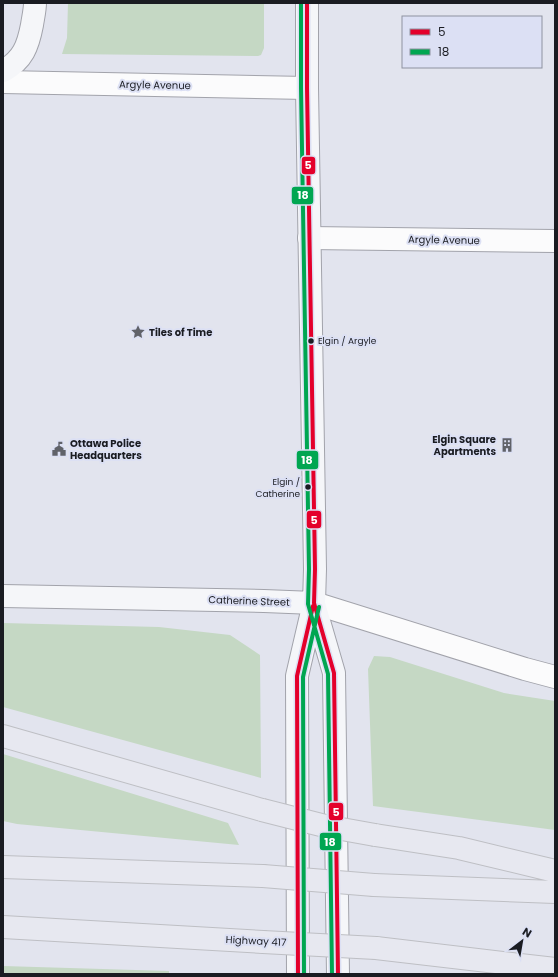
<svg xmlns="http://www.w3.org/2000/svg" width="558" height="977" font-family="Poppins,sans-serif">
	<style>
		.green { fill: #c5d8c4 }
		.lines { fill: none; stroke-linecap: round; stroke-linejoin: round }
		.minor-casing { stroke: #a2a3ab; stroke-width: 24 }
		.tertiary-casing { stroke: #a2a3ab; stroke-width: 24 }
		.secondary-casing { stroke: #a2a3ab; stroke-width: 24 }
		.motorway-casing { stroke: #bebfc4; stroke-width: 24 }
		.minor { stroke: #fbfbfc; stroke-width: 22 }
		.tertiary { stroke: #fbfbfc; stroke-width: 22 }
		.secondary { stroke: #f5f6f9; stroke-width: 22 }
		.motorway { stroke: #e7e8f0; stroke-width: 22 }
		.motorway-bridge-casing { stroke: #bebfc4; stroke-width: 24; stroke-linecap: butt }
		.motorway-bridge { stroke: #e7e8f0; stroke-width: 22 }
		.bus-1-casing { stroke: #dce0f4; stroke-width: 7 }
		.bus-2-casing { stroke: #dce0f4; stroke-width: 7 }
		.bus-1 { stroke: #e4002b; stroke-width: 4 }
		.bus-2 { stroke: #00a651; stroke-width: 4 }
		.bus-dot { fill: #1a1c22; stroke: #dce0f4; stroke-width: 1.5 }
		.labels { text-anchor: middle; dominant-baseline: central; stroke-width: 4; stroke-linejoin: round; paint-order: stroke }
		.bus-label { font-size: 9px; fill: #1a1c22; stroke: #dce0f4; text-anchor: start }
		.street-label { font-size: 10px; fill: #1a1c22; stroke: #dce0f4 }
		.poi-label { font-size: 10px; font-weight: bold; fill: #1a1c22; stroke: #dce0f4; text-anchor: start }
		.line-badge { stroke: #dce0f4; stroke-width: 1.5 }
		.badge-label { font-size: 11px; text-anchor: middle; font-weight: bold; fill: #fff }
	</style>
	<rect width="100%" height="100%" fill="#e2e4ee"/>
	<path class="green" d="M68,3h196v45l-3,7 -3,1 -196,-2 5,-16z
		M3,623l156,4 71,8 30,20 1,123 -258,-71z
		M374,656l16,1 114,36 51,8v129l-182,-24 -5,-137z
		M3,754l225,69 11,22 -222,-21 -14,-3z
		M3,966l166,5v3h-166z"/>
	<g class="lines">
		<defs>
			<path id="minor" d="M3,82l304,6
				M309,238l246,3"/>
			<path id="tertiary" d="M314,603l211,66 30,8"/>
			<path id="secondary" d="M3,71c20,-11 25,-25 29,-46 1,-7 3,-15 3,-22
				M3,596l261,5 50,2
				M314,604l20,69 4,301
				M298,974l-1,-298 17,-73 1,-34 -8,-481v-85"/>
			<path id="motorway" d="M3,736l259,74
				M375,835l84,13 96,23
				M3,867l260,9
				M374,885l181,7
				M3,927l260,15
				M376,948l179,21"/>
		</defs>
		<use href="#minor" class="minor-casing"/>
		<use href="#tertiary" class="tertiary-casing"/>
		<use href="#secondary" class="secondary-casing"/>
		<use href="#motorway" class="motorway-casing"/>
		<use href="#minor" class="minor"/>
		<use href="#tertiary" class="tertiary"/>
		<use href="#secondary" class="secondary"/>
		<use href="#motorway" class="motorway"/>
		<defs>
			<path id="motorway-bridge" d="M262,810l63,16 50,9
				M263,876l111,9
				M263,942l113,6"/>
		</defs>
		<use href="#motorway-bridge" class="motorway-bridge-casing"/>
		<use href="#motorway-bridge" class="motorway-bridge"/>
		<defs>
			<path id="bus-1" d="M307,3v85l8,481 -1,34 20,70 4,301
				M298,974l-1,-298 16,-70"/>
			<path id="bus-2" d="M301,3v85l8,481 -1,35 20,70 4,300
				M304,974l-1,-297 16,-70"/>
		</defs>
		<use href="#bus-1" class="bus-1-casing"/>
		<use href="#bus-2" class="bus-2-casing"/>
		<use href="#bus-1" class="bus-1"/>
		<use href="#bus-2" class="bus-2"/>
	</g>
	<defs>
		<symbol id="sight-bare" viewBox="-9 -9 18 18"><path d="M0-6L1.8-2.2L6-1.7L2.9 1.2L3.7 5.4L0 3.3L-3.7 5.4L-2.9 1.2L-6-1.7L-1.8-2.2Z" fill="#606269" stroke="#dce0f4" stroke-width="2.5" paint-order="stroke"/></symbol>
		<symbol id="building-bare" viewBox="-9 -9 18 18"><path d="M-4-6H4V6H1V3H-1V6H-4ZM-2.5-4.3h1.7v1.8h-1.7ZM.8-4.3h1.7v1.8H.8ZM-2.5-1h1.7V.8h-1.7ZM.8-1h1.7V.8H.8Z" fill="#606269" stroke="#dce0f4" stroke-width="2.5" paint-order="stroke"/></symbol>
		<symbol id="civic-bare" viewBox="-9 -9 18 18"><path d="M-.6-6.5H3V-4.5H.6V-3L4-1V1h2V6H-6V1h2V-1L-.6-3ZM-1.2 2.5V6h2.4V2.5Z" fill="#606269" stroke="#dce0f4" stroke-width="2.5" paint-order="stroke"/></symbol>
	</defs>
	<g fill-rule="evenodd">
		<use href="#sight-bare" x="128" y="322" width="20" height="20"/>
		<use href="#building-bare" x="497" y="435" width="20" height="20"/>
		<use href="#civic-bare" x="49" y="439" width="20" height="20"/>
	</g>
	<g class="bus-dot">
		<circle cx="311" cy="341" r="3.5"/>
		<circle cx="308" cy="487" r="3.5"/>
	</g>
	<g class="labels">
		<g class="bus-label">
			<text x="318" y="341">Elgin / Argyle</text>
			<text x="300" y="482" text-anchor="end">Elgin /<tspan x="300" dy="12">Catherine</tspan></text>
		</g>
		<g class="street-label">
			<text transform="translate(155 85) rotate(1)">Argyle Avenue</text>
			<text transform="translate(444 240) rotate(1)">Argyle Avenue</text>
			<text transform="translate(249 601) rotate(2)">Catherine Street</text>
			<text transform="translate(256 941) rotate(3)">Highway 417</text>
		</g>
		<g class="poi-label">
			<text x="149" y="332">Tiles of Time</text>
			<text x="496" y="439" text-anchor="end">Elgin Square<tspan x="496" dy="12">Apartments</tspan></text>
			<text x="70" y="443">Ottawa Police<tspan x="70" dy="12">Headquarters</tspan></text>
		</g>
	</g>
	<g class="line-badge">
		<rect x="301" y="156" width="15" height="19" rx="4" fill="#e4002b"/>
		<rect x="291" y="186" width="23" height="19" rx="4" fill="#00a651"/>
		<rect x="296" y="450" width="23" height="20" rx="4" fill="#00a651"/>
		<rect x="306" y="510" width="16" height="19" rx="4" fill="#e4002b"/>
		<rect x="328" y="802" width="16" height="19" rx="4" fill="#e4002b"/>
		<rect x="319" y="832" width="23" height="19" rx="4" fill="#00a651"/>
	</g>
	<g class="badge-label">
		<text x="308" y="169">5</text>
		<text x="303" y="199">18</text>
		<text x="307" y="464">18</text>
		<text x="314" y="524">5</text>
		<text x="336" y="816">5</text>
		<text x="330" y="846">18</text>
	</g>
	<rect width="558" height="977" fill="none" stroke="#1a1c22" stroke-width="8"/>
	<rect x="402" y="16" width="140" height="52" fill="#dce0f4" stroke="#8e92a0"/>
	<rect x="410" y="29" width="20" height="6" fill="#e4002b" stroke="#8e92a0"/>
	<text x="438" y="36" font-size="12" fill="#1a1c22">5</text>
	<rect x="410" y="49" width="20" height="6" fill="#00a651" stroke="#8e92a0"/>
	<text x="438" y="56" font-size="12" fill="#1a1c22">18</text>
	<g transform="translate(522 941) rotate(31)" stroke="#dce0f4" stroke-width="3" paint-order="stroke">
	<path d="M0-3L7 15L0 10L-7 15Z" fill="#1a1c22"/>
	<text y="-6" font-size="11" font-weight="bold" text-anchor="middle" fill="#1a1c22">N</text>
	</g>
</svg>
